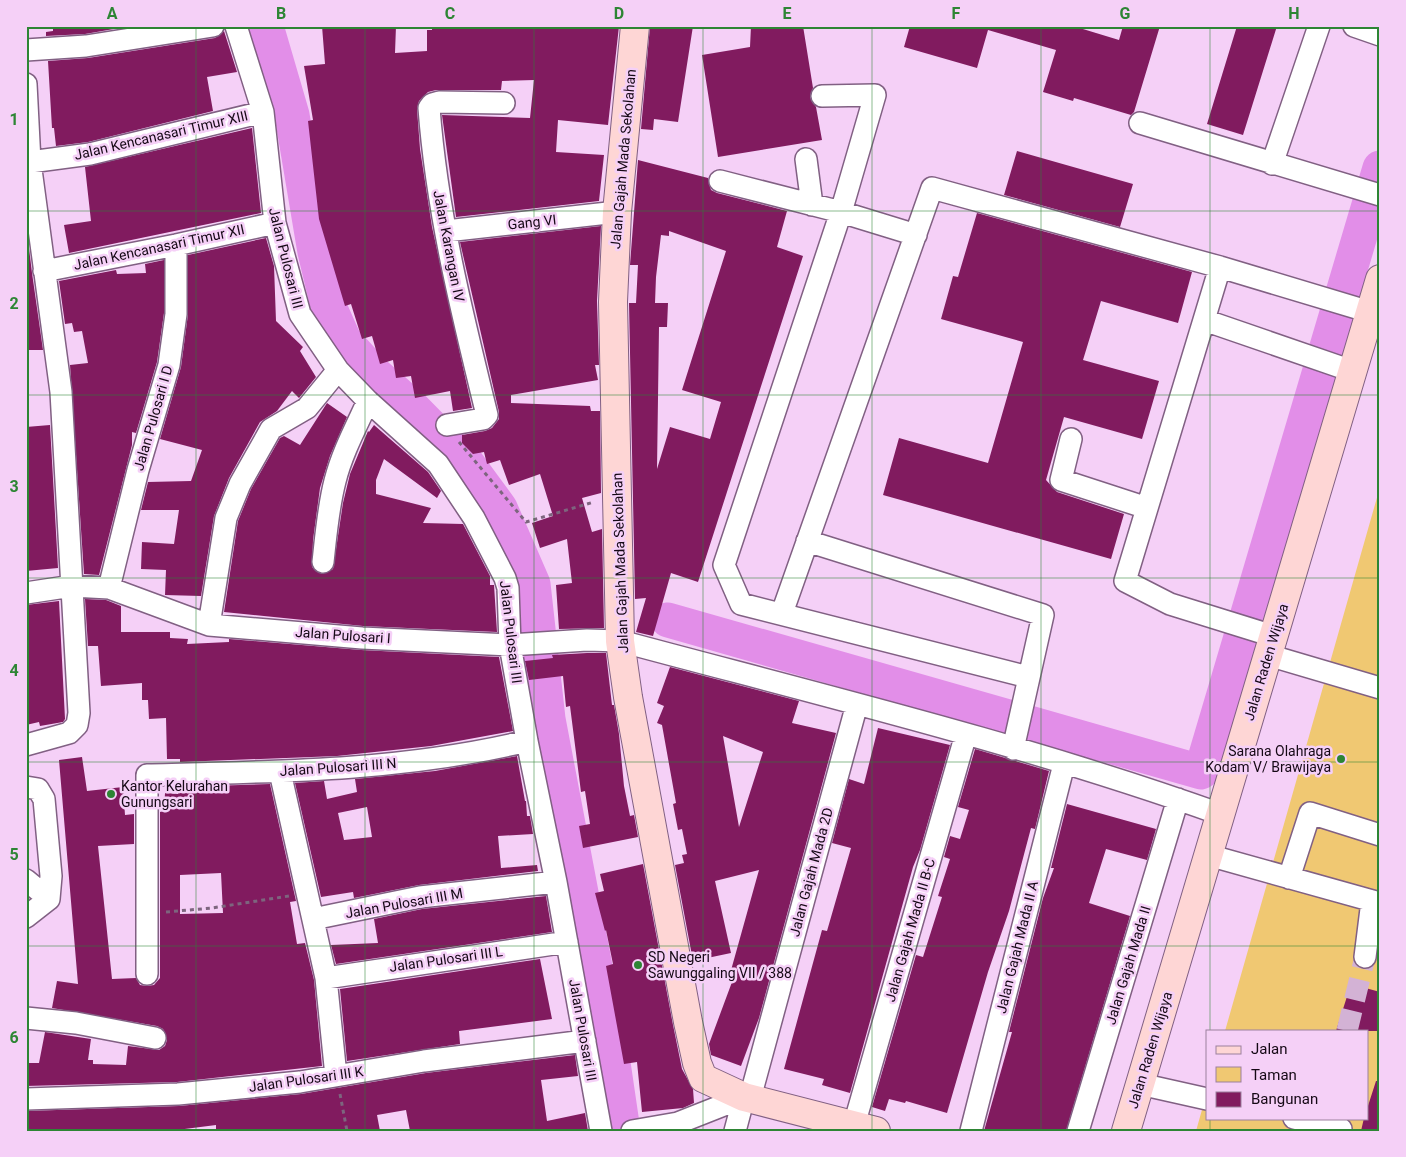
<svg xmlns="http://www.w3.org/2000/svg" width="1406" height="1157" font-family="Roboto,sans-serif">
	<style>
		.green { fill: #f0c872 }
		.lines { fill: none; stroke-linecap: round; stroke-linejoin: round }
		.river { stroke: #e28ee8; stroke-width: 35 }
		.building { fill: #811b5f; fill-rule: evenodd }
		.street-tunnel { stroke: #d3b2d5; stroke-width: 21; stroke-dasharray: 21 11; stroke-linecap: butt }
		.street-casing { stroke: #816083; stroke-width: 24 }
		.secondary-casing { stroke: #816083; stroke-width: 30 }
		.path { stroke: #7d657e; stroke-width: 3; stroke-dasharray: 4 4; stroke-linecap: butt }
		.street { stroke: #fff; stroke-width: 21 }
		.secondary { stroke: #fed6d5; stroke-width: 28 }
		.grid { fill: none; stroke: #2d8534; stroke-width: 1; stroke-opacity: 0.55 }
		.poi-dot { fill: #2d8534; stroke: #f5d0f7; stroke-width: 2 }
		.labels { text-anchor: middle; dominant-baseline: central; stroke-width: 5; stroke-linejoin: round; paint-order: stroke }
		.street-label { font-size: 14px; fill: #150815; stroke: #f5d0f7 }
		.poi-label { font-size: 14px; fill: #150815; stroke: #f5d0f7; text-anchor: start }
		.neatline { fill: none; stroke: #2d8534; stroke-width: 2 }
		.grid-label { font-size: 16px; text-anchor: middle; font-weight: bold; fill: #2d8534 }
	</style>
	<rect width="100%" height="100%" fill="#f5d0f7"/>
	<path class="green" d="M1380,487v644h-184l11,-39v26h160v-87h-142z"/>
	<g class="lines">
		<path class="river" d="M266,26l26,89 23,137 12,50 17,38 31,34 33,29 59,60 33,45 33,76 15,135 64,337 11,75
			M668,620l533,152 179,-604"/>
	</g>
	<path class="building" d="M53,26h78l-46,8 -39,2v-4l7,-1z
		M322,26h74l-1,27 32,-2v-21h5v-4h187l-11,99 -50,-5 -2,32 48,3 -5,46 -143,16 -14,-102 88,3 4,-38 -32,1 -1,9h-65l-8,2 -9,9 -2,8 3,40 12,78 40,181 -19,3 -3,-20 -35,7 -4,-22 -15,2 -3,-18 -13,4 -8,-28 -10,3 -11,-35 -6,2 -26,-87 -11,-98 5,-1 -9,-54 21,-2z
		M650,26h43l-15,96 -24,-3 -1,11 -12,-1z
		M751,26h52l10,62 -3,9 6,10 6,33 -104,17 -16,-102 48,-8z
		M910,26h163l46,14 4,-14h37l-26,86 -3,3 -57,-17 -1,3 -30,-9 13,-42 -68,-20 -11,38 -73,-21z
		M1237,26h40l-34,109 -36,-11z
		M224,31l13,41 -30,5 6,34 -125,31 -32,4 -2,-18h-2l-4,-67 40,-3 127,-20z
		M252,128l9,85 -192,40 -5,-28 27,-4 -6,-54z
		M1017,151l116,33 -13,43 -116,-32z
		M638,160l70,18 3,12 6,3 70,18 -10,36 26,9 -105,326 -27,-9 -18,63 -17,-4 10,-34 -11,1 -6,-296h7l2,-38h-8zM669,231l57,20 -44,139 39,12 -11,37 -40,-12 -13,42 2,-142h8l1,-24h-13l1,-26 5,-42 8,1z
		M977,213l215,59 -14,51 -77,-22 -18,59 76,21 -17,58 -78,-22 -18,63 11,12 67,22 -13,45 -228,-64 16,-57 89,25 35,-121 -82,-23 12,-43 5,1z
		M601,226l-4,75 2,64h-4l3,15 -87,15v8l79,3 1,5h9l1,82 -19,5 10,34 10,-3 2,99 -45,1 -3,-44 16,-2 -5,-44 -27,9 -8,-25 21,-7 -13,-42 -31,11 -9,-25 -13,4 -3,-12 -11,2 -11,-11v-8l23,-4 7,-3 7,-9v-7l-39,-170z
		M266,238l8,28 2,55 27,26 -3,4 16,26 -17,21 -7,-7 -15,20 -17,11 -31,56 -15,38 -13,80 -36,-1 1,-25 -25,-1 1,-27 32,2 5,-34h-38l7,-28 43,-1 11,-31 -42,-11 21,-72 7,-53v-59z
		M28,240l4,33 11,77h-17z
		M164,260v53l-7,49 -21,71 -4,-1v13l-33,130 -15,-1 -14,-209 18,-2 -6,-32 -8,1 -2,-9 -7,1 -6,-43 57,-11 1,4 29,-1 -1,-9z
		M327,403l20,14 -17,39 -10,32 -7,52 -1,27 10,7 11,-5 10,-66 7,-29 18,-43 1,1 5,-7 54,47 13,19 -4,7 -53,-39 -8,21v14l55,14 -8,15 40,1 27,52v9h4l3,47 -134,-6 -139,-14 14,-91 13,-32 29,-51 4,-2 16,9z
		M50,425l8,143 -32,3v-144z
		M85,599l21,1 15,6v26h49v6l18,1 -1,5 42,-2v-3l132,11 138,7 14,74 -82,15 -94,10 -157,6v-3h-13l-1,-41 -17,1 -1,-19h-6v-17l-41,3 -3,-40h-10z
		M59,601l6,118 -2,3 -23,4 -1,-4 -13,3v-120z
		M587,653h19l6,52h2l5,29 5,52 6,30 4,-1 4,22 -55,11 -4,-22 11,-2 -5,-33 -4,1 -11,-86 -4,1 -3,-31 -34,4 -4,-19 28,-3 -1,-3z
		M670,667l129,34 -7,22 44,10 -77,285 -18,48 -30,-11 -2,-11 23,-62 -4,-1 31,-111 -44,11 16,72 -38,8 -18,-96 9,-2 -2,-8 5,-1 -5,-25 -4,1 -5,-26 3,-1 -14,-78 -5,-2 7,-17 -7,-3zM723,736l40,16 -24,75z
		M878,728l72,17 -30,105 -7,17 -63,226 -28,-8 2,-6 -40,-10 38,-139 5,1 24,-83 -19,-5 17,-64 15,5z
		M975,749l74,22 -14,58 -4,-1 -22,83 -21,61 -41,141 -41,-12 -1,2 -16,-4 -4,12 -13,-4 44,-152 7,2 19,-60 -4,-1 12,-37 -6,-2 6,-21 10,3 9,-29 -11,-3z
		M517,756l8,45h1l1,15h3l3,18 -35,2 3,32 36,-3 1,6 -119,14 -65,13 -1,-6 -32,5 -26,-114 29,-2 3,18 30,-7 -2,-13 80,-8zM367,807l5,30 -28,3 -6,-27z
		M82,757l5,34 36,-4 2,28 9,-1v30l-36,2 14,133 24,-1 4,7 7,1 7,-1 6,-7v-166l4,-1 1,-18 13,1v-7l92,-3 26,117 -6,1 7,42 8,-1 9,37 8,86 -145,16 -151,4v-23h13l6,-31 46,7 -3,21h5v4l33,1 2,-19 31,4 6,-4 2,-6 -4,-11 -6,-3 -105,-18 5,-27 21,3 -19,-224zM221,873l2,40 -43,1v-39z
		M1067,804l89,25 -9,31 -41,-11 -17,54 41,13 -64,215h-82l28,-99h-3l34,-134 11,-30h-3z
		M643,864l30,161 9,44 11,20 1,14 -11,5 -41,4 -5,-50 -13,2 -18,-98 7,-2 -7,-34 -1,1 -10,-38 9,-2 -4,-17z
		M546,896l6,36 -216,32 -5,-19 47,-2 -4,-24 48,-10z
		M540,959l12,60 -93,12 1,13 -113,17 -7,-72z
		M1351,984l29,8v39h-44z
		M575,1055l3,21 -37,4 6,41 38,-8 3,18h-178l-4,-21 -29,5 3,16h-148l-16,-1v-5l-47,6h-143v-20l153,-5 122,-12 125,-21z
		M1376,1081h4v50h-19l3,-13h3v-9z"/>
	<g class="lines">
		<path class="street-tunnel" d="M1347,1031l18,-74"/>
		<defs>
			<path id="street" d="M236,26l27,86 12,111 25,91 38,56 30,31 70,63 36,54 31,60 3,10 2,57 17,96 29,141 45,249
				M1354,26l26,9
				M26,50l60,-4 127,-20
				M26,84l4,78 31,230 18,321 -2,12 -8,8 -43,12
				M822,96l53,-1 -34,117 75,23
				M1140,123l240,72
				M806,159l6,46
				M30,162l60,-8 173,-42
				M1272,164l47,-138
				M720,181l121,31 -117,353 17,39 287,73
				M446,231l171,-19
				M1220,267l-95,314 45,23 103,32
				M44,271l132,-26 99,-22
				M1204,320l148,51
				M447,425l36,-6 4,-4c-25,-101 -50,-202 -58,-307l3,-4 7,-2 65,1
				M1071,439l-10,41 86,28
				M807,541l236,74 -30,134
				M323,562c3,-27 5,-54 12,-81 7,-28 21,-54 33,-80
				M109,588l29,-118 31,-105 7,-51v-69
				M26,593l46,-7 37,2 100,37 153,13 148,7 77,-5 33,1c201,54 404,103 600,173
				M782,613l150,-425 288,79 150,45
				M209,625l17,-107 14,-34 31,-55 36,-21 31,-38
				M1268,655l112,33
				M280,772l46,206 10,98
				M26,787l12,2 6,10 7,77 -2,23 -23,18
				M1208,855l172,48
				M1289,878l21,-65 70,22
				M26,880l23,19
				M313,919l107,-22 136,-15
				M1365,957l7,-56
				M147,974v-199c127,-3 256,-4 380,-34
				M326,978l241,-36
				M26,1018l50,5 79,15
				M1140,1084l67,15
				M750,1098l107,-394
				M26,1099l152,-5 122,-12 124,-21 161,-20
				M1294,1118l47,11v2
				M854,1125l112,-391
				M632,1131l46,-8 66,-26
				M735,1131l9,-34
				M971,1131l93,-367
				M1078,1131l100,-332"/>
			<path id="secondary" d="M635,26l-18,186 -4,90 7,339 8,56 60,325 9,41 6,15 41,19 132,34
				M1126,1131l254,-852"/>
		</defs>
		<use href="#street" class="street-casing"/>
		<use href="#secondary" class="secondary-casing"/>
		<path class="path" d="M459,442l67,80 68,-20
			M166,912l46,-4 77,-12
			M340,1094l7,37"/>
		<use href="#street" class="street"/>
		<use href="#secondary" class="secondary"/>
	</g>
	<path class="grid" d="M196,26v1105M365,26v1105M534,26v1105M703,26v1105M872,26v1105M1041,26v1105M1210,26v1005M26,211h1354M26,395h1354M26,578h1354M26,762h1354M26,946h1354M1210,1118v13"/>
	<g class="poi-dot">
		<circle cx="1341" cy="759" r="5"/>
		<circle cx="111" cy="794" r="5"/>
		<circle cx="638" cy="965" r="5"/>
	</g>
	<g class="labels">
		<g class="street-label">
			<text transform="translate(161 135) rotate(-13)">Jalan Kencanasari Timur XIII</text>
			<text transform="translate(623 159) rotate(-85)">Jalan Gajah Mada Sekolahan</text>
			<text transform="translate(532 222) rotate(-6)">Gang VI</text>
			<text transform="translate(449 246) rotate(79)">Jalan Karangan IV</text>
			<text transform="translate(159 247) rotate(-12)">Jalan Kencanasari Timur XII</text>
			<text transform="translate(286 258) rotate(76)">Jalan Pulosari III</text>
			<text transform="translate(153 418) rotate(-74)">Jalan Pulosari I D</text>
			<text transform="translate(620 563) rotate(-92)">Jalan Gajah Mada Sekolahan</text>
			<text transform="translate(511 632) rotate(83)">Jalan Pulosari III</text>
			<text transform="translate(343 635) rotate(4)">Jalan Pulosari I</text>
			<text transform="translate(1266 662) rotate(-73)">Jalan Raden Wijaya</text>
			<text transform="translate(338 767) rotate(-4)">Jalan Pulosari III N</text>
			<text transform="translate(811 872) rotate(-75)">Jalan Gajah Mada 2D</text>
			<text transform="translate(404 903) rotate(-10)">Jalan Pulosari III M</text>
			<text transform="translate(910 930) rotate(-74)">Jalan Gajah Mada II B-C</text>
			<text transform="translate(1017 947) rotate(-76)">Jalan Gajah Mada II A</text>
			<text transform="translate(446 959) rotate(-8)">Jalan Pulosari III L</text>
			<text transform="translate(1128 965) rotate(-73)">Jalan Gajah Mada II</text>
			<text transform="translate(583 1030) rotate(80)">Jalan Pulosari III</text>
			<text transform="translate(1150 1050) rotate(-73)">Jalan Raden Wijaya</text>
			<text transform="translate(306 1079) rotate(-8)">Jalan Pulosari III K</text>
		</g>
		<g class="poi-label">
			<text x="1331" y="751" text-anchor="end">Sarana Olahraga<tspan x="1331" dy="16">Kodam V/ Brawijaya</tspan></text>
			<text x="121" y="786">Kantor Kelurahan<tspan x="121" dy="16">Gunungsari</tspan></text>
			<text x="648" y="957">SD Negeri<tspan x="648" dy="16">Sawunggaling VII / 388</tspan></text>
		</g>
	</g>
	<rect width="1406" height="1157" fill="none" stroke="#f5d0f7" stroke-width="55"/>
	<rect x="1206" y="1030" width="162" height="90" fill="#f5d0f7" stroke="#9b809d"/>
	<rect x="1216" y="1046" width="25" height="8" fill="#fed6d5" stroke="#9b809d"/>
	<text x="1251" y="1054" font-size="15" fill="#150815">Jalan</text>
	<rect x="1216" y="1067" width="25" height="15" fill="#f0c872" stroke="#9b809d"/>
	<text x="1251" y="1080" font-size="15" fill="#150815">Taman</text>
	<rect x="1216" y="1092" width="25" height="15" fill="#811b5f" stroke="#9b809d"/>
	<text x="1251" y="1104" font-size="15" fill="#150815">Bangunan</text>
	<rect x="28" y="28" width="1350" height="1102" class="neatline"/>
	<g class="grid-label">
		<text x="112" y="19">A</text>
		<text x="281" y="19">B</text>
		<text x="450" y="19">C</text>
		<text x="619" y="19">D</text>
		<text x="787" y="19">E</text>
		<text x="956" y="19">F</text>
		<text x="1125" y="19">G</text>
		<text x="1294" y="19">H</text>
		<text x="14" y="125">1</text>
		<text x="14" y="309">2</text>
		<text x="14" y="492">3</text>
		<text x="14" y="676">4</text>
		<text x="14" y="860">5</text>
		<text x="14" y="1043">6</text>
	</g>
</svg>
